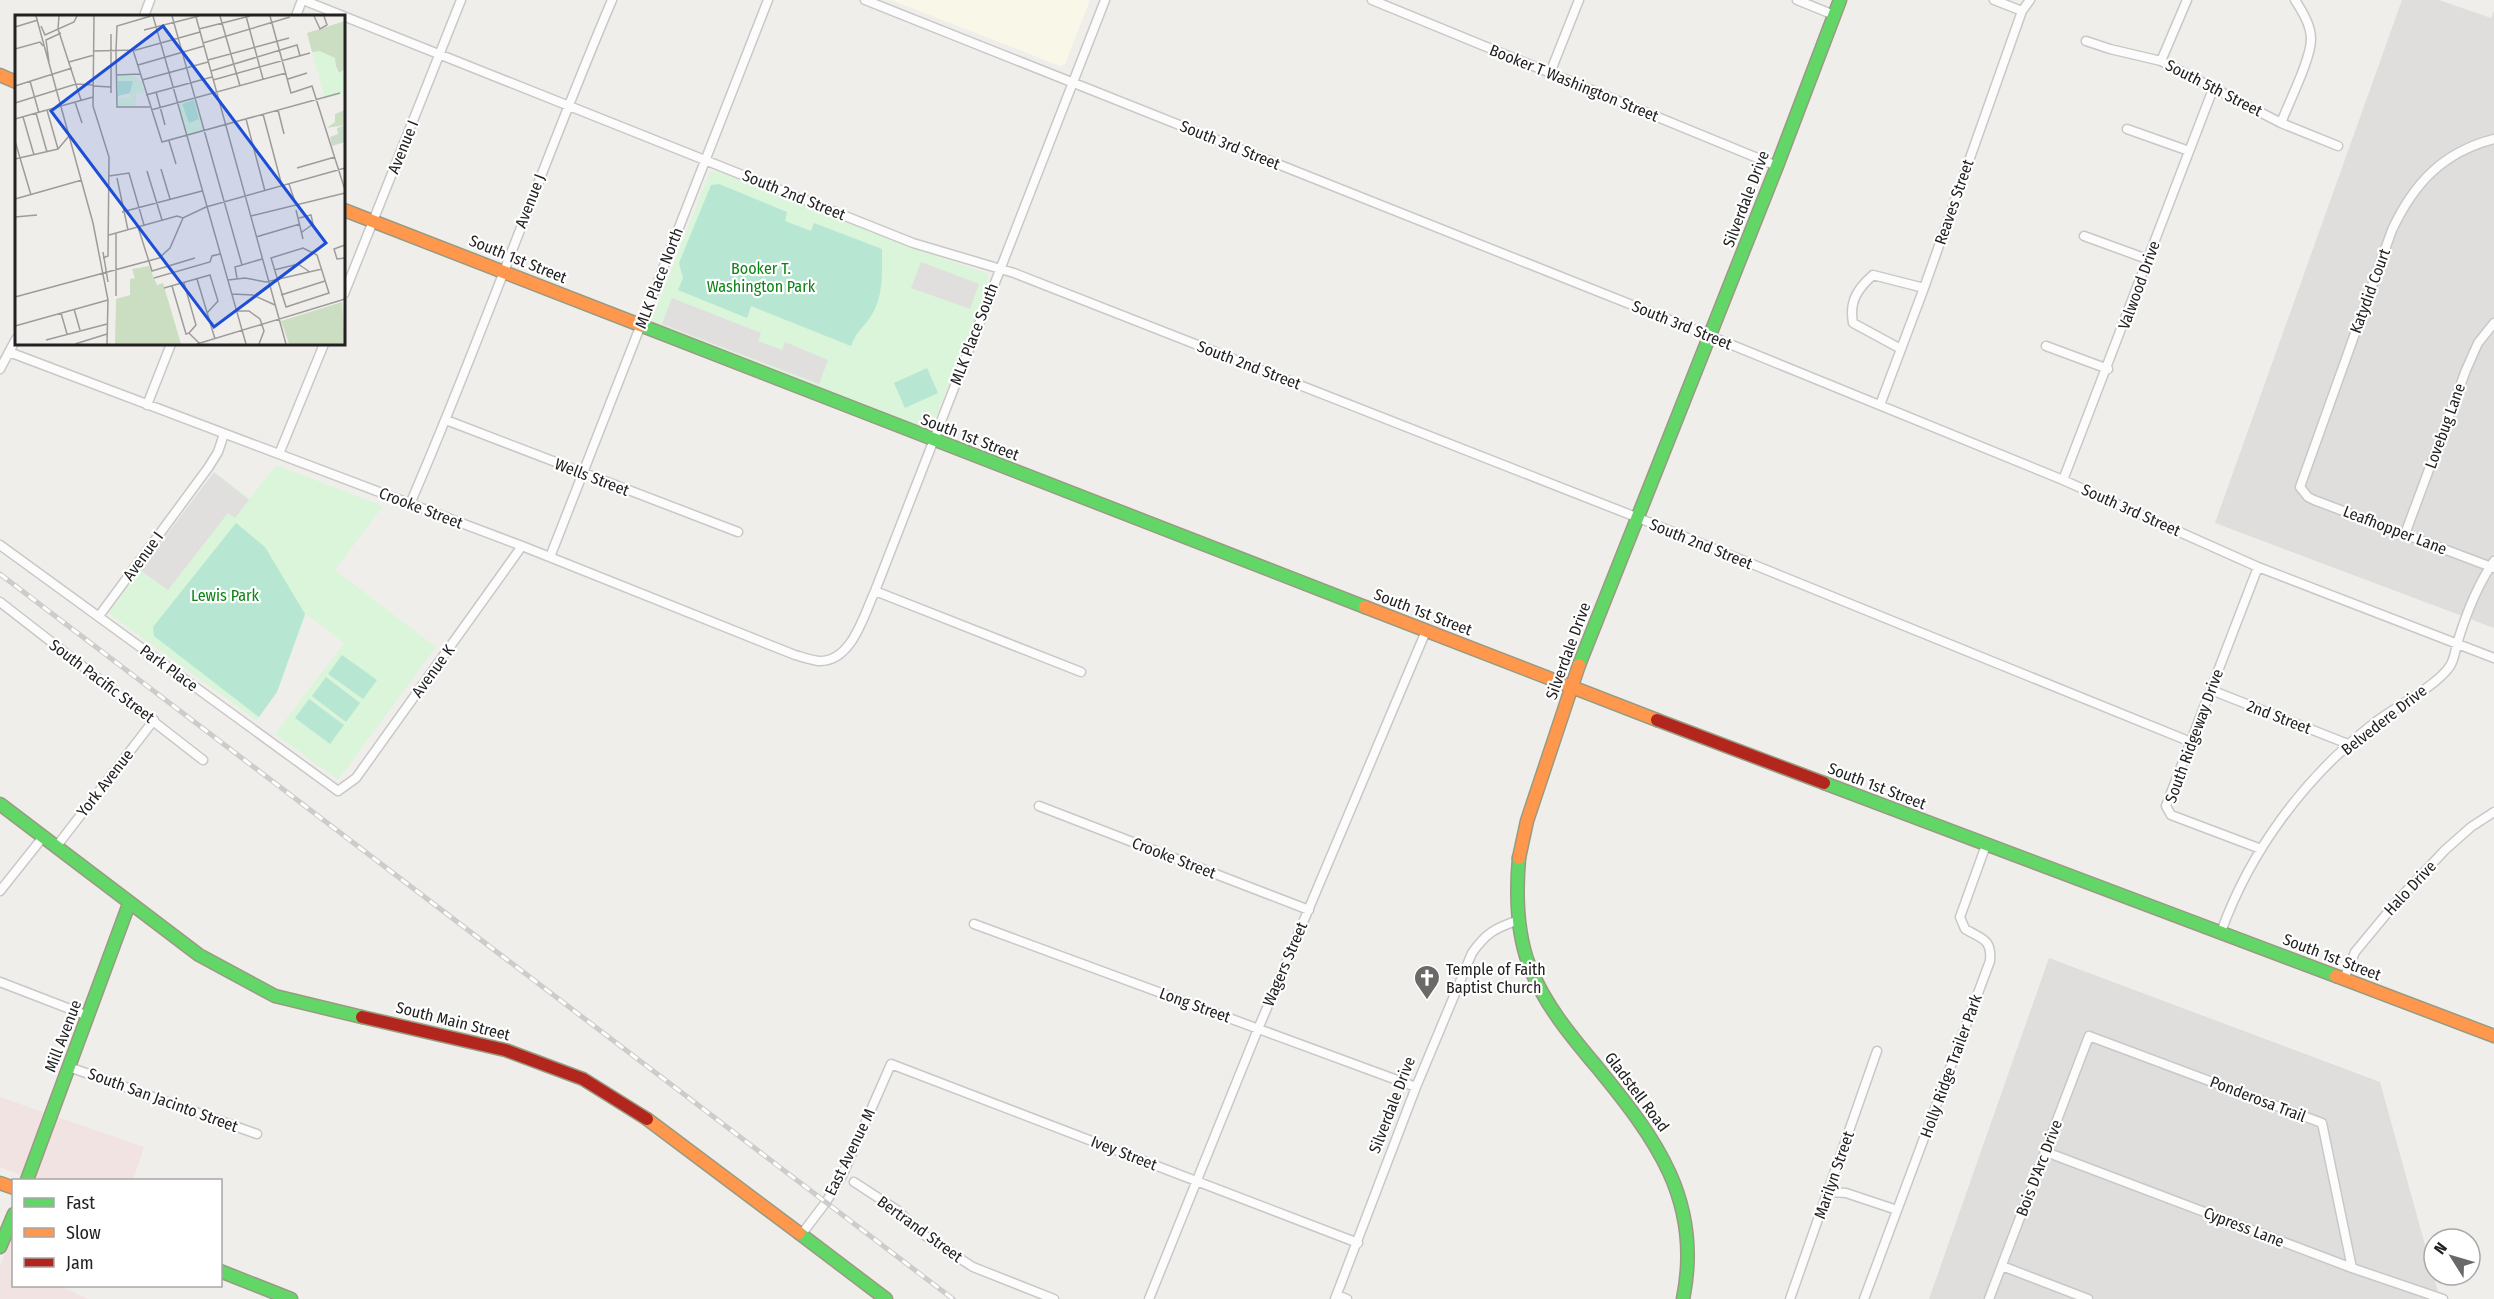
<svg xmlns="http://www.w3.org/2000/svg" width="2494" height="1299" font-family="'Fira Sans Condensed',sans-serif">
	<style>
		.residential { fill: #dfdedc }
		.commercial { fill: #f1e3e1 }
		.education { fill: #f8f7e8 }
		.park { fill: #daf5da }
		.pitch { fill: #b7e6d2 }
		.parking { fill: #e0dfde }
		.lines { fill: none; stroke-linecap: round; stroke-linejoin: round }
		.street-casing { stroke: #c9c8c7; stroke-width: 11 }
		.fast-casing { stroke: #999a82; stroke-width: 15 }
		.slow-casing { stroke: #999a82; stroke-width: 15 }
		.jam-casing { stroke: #999a82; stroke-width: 15 }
		.street { stroke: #fdfcfc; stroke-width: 8 }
		.fast { stroke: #63d668; stroke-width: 12 }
		.slow { stroke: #ff974d; stroke-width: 12 }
		.jam { stroke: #b3261e; stroke-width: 12 }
		.rail-casing { stroke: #ccc; stroke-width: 5 }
		.rail { stroke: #fff; stroke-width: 3; stroke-dasharray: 9; stroke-linecap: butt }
		.labels { text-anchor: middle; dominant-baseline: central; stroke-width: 4.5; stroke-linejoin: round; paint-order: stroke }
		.street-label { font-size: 16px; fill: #222; stroke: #fff }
		.park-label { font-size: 16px; fill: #0c8416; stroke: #fff }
		.poi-label { font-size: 16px; fill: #222; stroke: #fff; text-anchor: start }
		.inset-road { fill: none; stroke: #9e9c9b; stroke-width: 1.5 }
		.view { fill: #1d4ed8; fill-opacity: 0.15; stroke: #1d4ed8; stroke-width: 3 }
		.inset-edge { fill: none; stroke: #222; stroke-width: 3 }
	</style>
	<rect width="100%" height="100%" fill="#f0eeeb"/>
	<path class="residential" d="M2402,0h37l52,18 3,-7v617l-279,-105z
		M2049,958l331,124 60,217h-511z"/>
	<path class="commercial" d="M0,1097l144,50 -11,33h-99l-34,-13z
		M13,1233l1,53h46l28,13h-88v-33z"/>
	<path class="education" d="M891,0h199l-25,64 -5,2z"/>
	<path class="park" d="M713,171l15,4 173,69 88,30 -3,17 -50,125 -8,13 -9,-2 -266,-105v-5l53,-136 4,-9z
		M276,465l107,41 -48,64 101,77 -98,133 -63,-46 69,-91 -38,-29 -29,78 -21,28 -148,-107 106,-141 36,26z"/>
	<path class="pitch" d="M719,184l68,28 -2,9 26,10 3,-8 68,26c0,24 2,50 -13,70 -8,11 -12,12 -18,27l-100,-40 -4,12 -69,-28 5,-12 -4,-15 32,-78z
		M927,368l11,25 -33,15 -11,-25z
		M236,523l29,24 40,67 -28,78 -18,25 -105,-81 -1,-9z
		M342,655l35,25 -14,19 -35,-25z
		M326,677l34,26 -14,19 -34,-26z
		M309,699l35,26 -14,19 -35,-26z"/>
	<path class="parking" d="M921,262l58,22 -9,25 -59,-21z
		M672,298l89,35 -3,8 24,9 3,-8 43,18 -9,24 -157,-60z
		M214,472l35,28 -14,18 -7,-5 -60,77 -28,-20z"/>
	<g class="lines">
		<defs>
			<path id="street" d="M303,0l610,243 101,30 622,244 555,225
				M865,0l845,336 353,144 195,87 236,91
				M1372,0l405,166
				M1797,0l37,15
				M1994,0l28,11
				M144,16l6,-16
				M296,16l6,-16
				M2086,41l24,8 51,12 120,62 57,23
				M2161,61l26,-61
				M1550,73l29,-73
				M2281,123c8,-21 30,-64 30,-84 0,-14 -9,-28 -16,-39
				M2127,129l62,22
				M2494,139c-51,13 -80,44 -102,91l-92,257 8,10 6,3 180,68
				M2084,236l63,23
				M344,294l117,-294
				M2046,346l62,23
				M1901,349l-48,-26c-4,-21 4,-34 20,-48l51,13
				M9,352l513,194 273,109c7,2 16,5 23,6 34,2 46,-47 57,-70l230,-591
				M0,369l16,-30
				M147,405l24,-61
				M1880,405l44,-117 98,-277 8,-11
				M446,420l292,112
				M279,454l45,-110
				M2063,480l150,-391
				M410,504c72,-166 131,-337 202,-504
				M2405,534l61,-164 12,-27 16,-20
				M0,545l338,246 18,-13 166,-232
				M550,557l218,-557
				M2258,567l-92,239 5,9 90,34
				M875,591l206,81
				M0,602l203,158
				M99,616l109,-148 10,-16 6,-18
				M2211,690l137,54
				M1039,806l270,104
				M56,847l98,-127
				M0,891l43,-54
				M974,924l442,163
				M2221,932c29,-81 84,-155 152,-208 20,-16 64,-38 77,-58 4,-6 5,-14 7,-22 8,-27 21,-60 37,-83
				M2344,979l11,-27 43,-52 47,-50 26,-23 23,-15
				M0,982l88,34
				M69,1067l188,67
				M2046,1152l306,116 91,31
				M854,1182l43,28 27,25 49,32 81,32
				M1829,1192l17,1 51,17
				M801,1235l25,-33 16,-26 49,-112 467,179
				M2002,1266l86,33
				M1337,1295l10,4
				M1149,1299l109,-270 168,-398
				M1335,1299l81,-212 56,-134c14,-20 23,-25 47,-33
				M1790,1299l87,-248
				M1864,1299l126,-338c2,-22 -8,-22 -25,-32l-5,-12 26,-72
				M1989,1299l100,-263 233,87 30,145"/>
			<path id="fast" d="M640,325l725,282
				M1579,665l198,-499 63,-166
				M1824,783l512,193
				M0,804l199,151 76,41 87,21
				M1519,858c-3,34 -2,75 10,107 15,39 42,71 68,102 59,72 106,134 86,232
				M27,1180l102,-276
				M799,1233l87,66
				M0,1247l14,-33
				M220,1271l71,28"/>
			<path id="slow" d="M0,75l16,7
				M344,210l296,115
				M1365,607l292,113
				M1519,858l8,-37 52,-156
				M2336,976l158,60
				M647,1119l152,114
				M0,1183l14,5"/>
			<path id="jam" d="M1657,720l167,63
				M362,1017l143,33 78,29 64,40"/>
		</defs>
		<use href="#street" class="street-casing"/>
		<use href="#fast" class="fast-casing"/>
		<use href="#slow" class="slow-casing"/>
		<use href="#jam" class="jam-casing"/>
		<use href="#street" class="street"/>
		<use href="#fast" class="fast"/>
		<use href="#slow" class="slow"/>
		<use href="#jam" class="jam"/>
		<defs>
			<path id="rail" d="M0,574l953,725"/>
		</defs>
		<use href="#rail" class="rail-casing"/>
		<use href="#rail" class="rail"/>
	</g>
	<defs>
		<symbol id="church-pin" viewBox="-11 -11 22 30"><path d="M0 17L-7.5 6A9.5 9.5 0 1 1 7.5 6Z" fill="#6a6968" stroke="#fff"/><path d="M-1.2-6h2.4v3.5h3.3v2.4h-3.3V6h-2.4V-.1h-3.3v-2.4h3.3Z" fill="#fff"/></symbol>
	</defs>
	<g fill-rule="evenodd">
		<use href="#church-pin" x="1412" y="963" width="30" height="40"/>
	</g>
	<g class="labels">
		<g class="street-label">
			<text transform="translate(1574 83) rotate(22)">Booker T Washington Street</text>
			<text transform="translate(2214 88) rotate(27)">South 5th Street</text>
			<text transform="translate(1230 145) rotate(22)">South 3rd Street</text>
			<text transform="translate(403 147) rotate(-68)">Avenue I</text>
			<text transform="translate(794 195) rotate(22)">South 2nd Street</text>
			<text transform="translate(1746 199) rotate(-69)">Silverdale Drive</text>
			<text transform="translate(530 201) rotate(-69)">Avenue J</text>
			<text transform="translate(1954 202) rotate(-71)">Reaves Street</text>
			<text transform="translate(518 259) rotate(22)">South 1st Street</text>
			<text transform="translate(659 278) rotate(-69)">MLK Place North</text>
			<text transform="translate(2139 285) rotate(-70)">Valwood Drive</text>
			<text transform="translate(2370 291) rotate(-70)">Katydid Court</text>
			<text transform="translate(1682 325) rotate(22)">South 3rd Street</text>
			<text transform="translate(974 334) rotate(-69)">MLK Place South</text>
			<text transform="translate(1249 365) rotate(21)">South 2nd Street</text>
			<text transform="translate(2445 426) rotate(-70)">Lovebug Lane</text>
			<text transform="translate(970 437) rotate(21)">South 1st Street</text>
			<text transform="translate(592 477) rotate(21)">Wells Street</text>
			<text transform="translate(421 508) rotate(21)">Crooke Street</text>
			<text transform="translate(2131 510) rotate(24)">South 3rd Street</text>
			<text transform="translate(2395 530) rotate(21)">Leafhopper Lane</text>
			<text transform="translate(1701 544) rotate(22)">South 2nd Street</text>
			<text transform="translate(143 556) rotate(-54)">Avenue I</text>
			<text transform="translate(1423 612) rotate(21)">South 1st Street</text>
			<text transform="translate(1568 651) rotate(-70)">Silverdale Drive</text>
			<text transform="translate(169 668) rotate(36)">Park Place</text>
			<text transform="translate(433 671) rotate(-54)">Avenue K</text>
			<text transform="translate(102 681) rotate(37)">South Pacific Street</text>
			<text transform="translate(2279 717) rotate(21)">2nd Street</text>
			<text transform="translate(2384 720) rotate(-38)">Belvedere Drive</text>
			<text transform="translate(2194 736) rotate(-70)">South Ridgeway Drive</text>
			<text transform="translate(105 783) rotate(-52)">York Avenue</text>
			<text transform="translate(1877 786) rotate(21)">South 1st Street</text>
			<text transform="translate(1174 858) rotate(21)">Crooke Street</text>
			<text transform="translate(2410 888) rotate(-47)">Halo Drive</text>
			<text transform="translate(2332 957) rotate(21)">South 1st Street</text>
			<text transform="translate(1285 964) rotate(-67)">Wagers Street</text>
			<text transform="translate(1195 1005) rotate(20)">Long Street</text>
			<text transform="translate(453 1021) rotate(14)">South Main Street</text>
			<text transform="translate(63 1036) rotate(-69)">Mill Avenue</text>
			<text transform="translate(1951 1066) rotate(-70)">Holly Ridge Trailer Park</text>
			<text transform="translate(1637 1092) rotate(53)">Gladstell Road</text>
			<text transform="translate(2258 1099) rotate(21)">Ponderosa Trail</text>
			<text transform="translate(163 1100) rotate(20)">South San Jacinto Street</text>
			<text transform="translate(1392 1105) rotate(-69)">Silverdale Drive</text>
			<text transform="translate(850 1152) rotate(-64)">East Avenue M</text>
			<text transform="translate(1124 1153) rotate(21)">Ivey Street</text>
			<text transform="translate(2039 1168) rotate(-69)">Bois D'Arc Drive</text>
			<text transform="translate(1834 1175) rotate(-71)">Marilyn Street</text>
			<text transform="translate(2244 1227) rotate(21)">Cypress Lane</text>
			<text transform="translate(920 1229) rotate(36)">Bertrand Street</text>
		</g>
		<g class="park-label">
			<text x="761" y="268">Booker T.<tspan x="761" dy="18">Washington Park</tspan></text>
			<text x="225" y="595">Lewis Park</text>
		</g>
		<g class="poi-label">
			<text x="1446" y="969">Temple of Faith<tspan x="1446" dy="18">Baptist Church</tspan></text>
		</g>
	</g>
	<g transform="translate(15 15)">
		<rect width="330" height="330" fill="#f0eeeb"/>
		<path d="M330,6v48l-5,6 -9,-19 -19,-4 -5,-19zM330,95v15l-18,3 8,-6v-8zM134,251l8,19 6,-2 18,61h-66l1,-45 14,-4v-16l5,-1 -3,-9zM327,287l3,42h-56l-8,-23z" fill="#cbdec1"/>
		<path d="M330,110v17l-13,4 -2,-9 8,-3 -1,-6z" fill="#cadbca"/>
		<path d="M305,36l15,7 2,16 8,-5v24l-20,6 -13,-47zM102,61h19l1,4 4,1 3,12h-8v13l-18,1v-9h12v-5l-12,3zM180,84l9,31 -17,5 -9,-31z" fill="#daf5da"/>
		<path d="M103,66h15l-3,12 -12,3zM179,85l5,19 -10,4 -7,-19z" fill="#b7e6d2"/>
		<path class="inset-road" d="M21,1l57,207 15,77M44,1l-1,13 23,71M79,1l-1,90 16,51 -1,99 -5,2M138,1l93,328M157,1l70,249M205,1l20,70M231,1l17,63M255,1l21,77 21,-7 33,104M299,1l6,13 7,-4 -3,-9M181,2l90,327M26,11l4,9 29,-13 3,-6M0,12l23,-7M184,14l51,-13M129,15l55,-14M188,28l87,-26M0,34l25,-7 3,4M118,35l29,92 178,-49M79,36l42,-1 64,-18M193,45l81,-22M34,47l-3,-22 15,-7M54,47l25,-7M123,50l66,-19M196,56l86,-26 3,11M101,60l24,-1M273,64l19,-6M127,65l66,-18M198,65l97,-27M15,66l9,32M0,71l57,-18M78,71l18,1M141,77l9,33M96,78v-59M131,80l66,-18M60,87l7,21M0,88l61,-19 17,1M135,92h-33l-1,-56 1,-25 34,-10M32,95l11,39M136,95l135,-37M263,95l6,24M21,98l11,39M248,99l19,72M8,102l11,38M0,104l78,-22M231,104l19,72M0,126l16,54M154,126l7,23M0,144l43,-10 11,-13M282,153l38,-11M146,154l9,30M132,156l15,49M94,161l20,-3 15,52M102,163l11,52M274,169l6,18M0,184l67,-19M281,195l7,29M107,197l80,-21M236,201l94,-23M0,202l22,-2M284,203l12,-3 2,9 -11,8M123,212l14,44 43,-13M94,220l68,-19 6,2 23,-11 139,-39M241,222l44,-13M330,230l-11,4 3,10 8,-1M288,233l14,7 12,38 -43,14 -15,-49zM88,237l5,30M259,255l24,-6 12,8M139,263l56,-16 2,-6 8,-2M222,263l-2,-11 27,-8M182,264l18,60M213,265l17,-2 21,4 56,-13M169,268l12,42 -7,8M157,271l14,48 3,-1 11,11M149,273l46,-13 8,26 -11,12M217,279l21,1 22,10M266,280l44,-14M101,281v-63M0,282l144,-39 11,-10 13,-30M59,294l6,21M222,296h12l11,8 4,12 -5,13M46,298l6,21M0,311l93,-26M31,325l61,-16M60,329l32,-10M92,329l1,-45M182,329l148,-45"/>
		<path class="view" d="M148,11l163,217 -112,84 -163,-216z"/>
		<rect width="330" height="330" class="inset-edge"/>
	</g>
	<rect x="12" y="1179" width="210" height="108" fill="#ffffff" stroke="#a7a7a7" stroke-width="1.5"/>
	<rect x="24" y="1198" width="30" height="9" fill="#63d668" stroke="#a7a7a7" stroke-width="1.5"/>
	<text x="66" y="1209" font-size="18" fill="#222222">Fast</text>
	<rect x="24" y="1228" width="30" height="9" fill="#ff974d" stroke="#a7a7a7" stroke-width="1.5"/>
	<text x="66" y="1239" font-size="18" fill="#222222">Slow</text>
	<rect x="24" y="1258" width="30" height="9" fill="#b3261e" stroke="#a7a7a7" stroke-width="1.5"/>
	<text x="66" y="1269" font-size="18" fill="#222222">Jam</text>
	<g transform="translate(2452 1257) rotate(307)"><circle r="28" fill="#ffffff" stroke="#a7a7a7" stroke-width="1.5"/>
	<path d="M0-4.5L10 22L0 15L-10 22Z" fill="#6a6968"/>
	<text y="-9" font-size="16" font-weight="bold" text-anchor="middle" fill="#222222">N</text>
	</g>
</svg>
